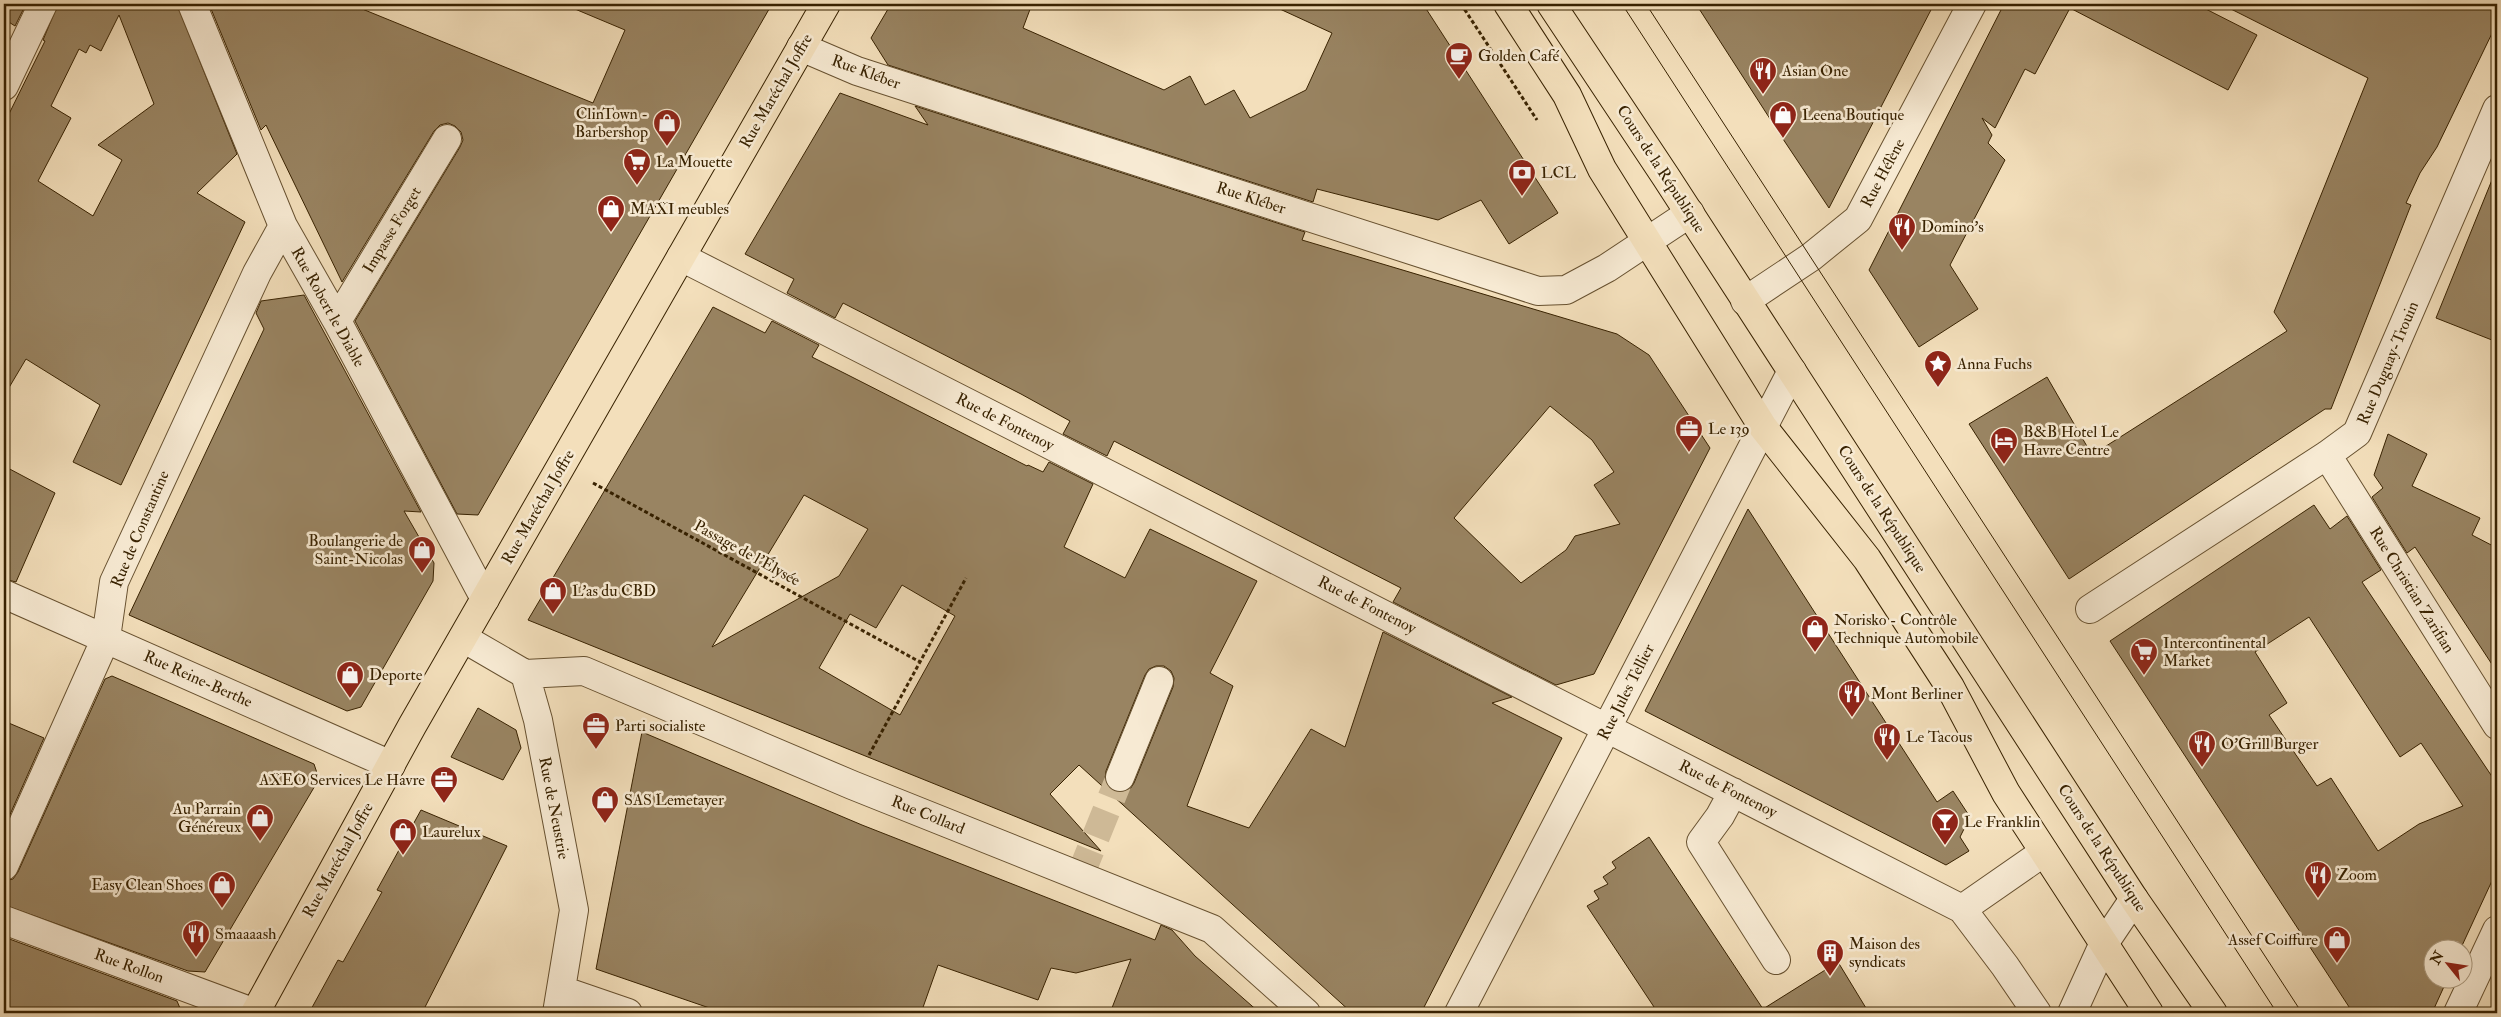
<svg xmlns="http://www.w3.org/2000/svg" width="2501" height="1017" font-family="'IM FELL Double Pica',serif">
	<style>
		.building { fill: #998462; stroke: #382201; fill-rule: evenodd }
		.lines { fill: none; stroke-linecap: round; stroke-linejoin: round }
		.minor-tunnel { stroke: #ceb996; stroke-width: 28; stroke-dasharray: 28 14; stroke-linecap: butt }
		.minor-casing { stroke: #675130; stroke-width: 30 }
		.major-casing { stroke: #382201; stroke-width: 30 }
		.path { stroke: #382201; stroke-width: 3; stroke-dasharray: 4 2.5; stroke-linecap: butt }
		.minor { stroke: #f7ead3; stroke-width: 28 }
		.major { stroke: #f3dfbb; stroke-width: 28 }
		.tram { stroke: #382201; stroke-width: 1 }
		.labels { text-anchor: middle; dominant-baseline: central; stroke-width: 5; stroke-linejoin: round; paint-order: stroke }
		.poi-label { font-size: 16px; fill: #382201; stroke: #f7ead3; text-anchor: start }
		.street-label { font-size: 16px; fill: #382201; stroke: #f7ead3 }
	</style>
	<rect width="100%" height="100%" fill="#f3dfbb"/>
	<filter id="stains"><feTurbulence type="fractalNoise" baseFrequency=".004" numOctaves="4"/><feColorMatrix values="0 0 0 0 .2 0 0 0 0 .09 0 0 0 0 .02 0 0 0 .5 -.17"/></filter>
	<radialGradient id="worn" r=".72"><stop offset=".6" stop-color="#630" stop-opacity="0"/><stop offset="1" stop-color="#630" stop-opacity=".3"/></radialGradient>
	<path class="building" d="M4,4h22l-11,22 -11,-7z
		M58,4h119l60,150 -40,39 48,29 -124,263 -48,-23 27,-57 -74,-46 -22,37v-272l41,-83 -2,-1zM119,15l35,89 -56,41 24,15 -29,56 -55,-35 33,-63 -20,-12 28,-57 7,4 4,-8 11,6z
		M209,4h141l243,99 32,-73 -62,-26h209l-294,511 -21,-1 -102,-193 105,-174 3,-7 -2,-8 -6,-6 -7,-3 -8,2 -6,6 -92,151 -76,-157 -5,5z
		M891,4h141l-9,24 141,62 26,-14 15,29 29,-15 16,28 56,-28 26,-57 -63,-29h154l135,209 -49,31 -28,-44 -43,20 -121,-31 -4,13 -425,-137 -17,-27z
		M1696,4h238l-105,204 -46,-69z
		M2004,4h192l61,31 -29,55 -158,-82 -35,66 -10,-5 -30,59 -13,-10 10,17 -4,8 17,17 -55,105 28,44 -59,38 -50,-77z
		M2221,4h276v19l-60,124 -17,26 -14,30 5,2 -80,204h-6l-256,170 -100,-155 78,-47 45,78 195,-124 -13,-19 94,-234z
		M840,93l88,32 -13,-19 390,126 -3,8 315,94 32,21 61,93 -116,226 -38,11 -163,-83 8,-14 -92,-47 -195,-100 -7,15 -44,-22 7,-13 -49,-27 -178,-91 -8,15 -48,-25 7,-14 -49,-25zM1550,406l42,34 22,32 -20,13 26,39 -45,12 -9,14 -45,33 -67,-65z
		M2496,170h1v172l-61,-24z
		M304,295l117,217 -17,-1 30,52 -1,18 -72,126 -14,4 -218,-96 135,-286 -8,-16 5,-12z
		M713,307l52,26 7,-12 47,24 -7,12 34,17 181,92 1,-1 15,7 6,-10 44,22 -29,63 61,31 25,-49 107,52 -47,92 23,13 -46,120 62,22 62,-99 34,18 38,-115 129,65 -20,6 70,35 -141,275h-69l-273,-248 -29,29 51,57 -573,-231zM804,495l64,34 -29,47 -127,71zM902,585l53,31 -55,99 -81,-47 31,-54 26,14zM1156,666h8l7,5 3,7 -1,9 -39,96 -4,6 -7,3h-8l-8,-6 -2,-7 1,-8 39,-96 4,-6z
		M2388,434l39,20 -15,32 68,32 -8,17 25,13v124l-82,-125 -8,6 -35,-56 11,-9 -9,-13z
		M4,466l51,27 -39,89 -12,-3z
		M2314,505l16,24 17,-13 34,54 -19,12 135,202v86l-37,80h-26v30h13l-15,33h-79l-243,-372zM2309,617l91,140 21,-14 42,63 -44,18 -41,27 -47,-73 -14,8 -48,-71 18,-12 -32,-51z
		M1748,509l189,293 16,-11 17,26 -10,20 9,14 -23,14 -301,-154z
		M112,676l202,88 5,15 -114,193 -17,-1 -184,-66v-24l9,-2 5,-7 87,-193z
		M478,708l38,22 5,18 -18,32 -52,-23z
		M4,721l40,17 -40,90z
		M642,732l220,93 293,115 6,-15 11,5 23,26 65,57h-150l21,-54 -55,14 -25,-5 -13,32 -100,-35 -17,48h-197l-128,-44z
		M421,810l86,36 -85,167h-113l29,-53 5,2 39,-70 -5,-2z
		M1649,837l114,172 75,-47 31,51h-211l-71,-107 12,-7 -5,-8 14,-7 -5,-7 13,-9 -4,-6z
		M4,937l173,64 5,12h-178z"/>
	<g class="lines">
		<path class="minor-tunnel" d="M1080,876l40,-99"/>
		<defs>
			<path id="minor" d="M192,4l91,222 54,95 148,278
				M801,47l56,24 681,220 28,-1 41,-22 83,-55
				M4,86l39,-82
				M681,257l1281,652 43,57 32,47
				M1745,301l66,-44 47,-38 114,-215
				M337,321l110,-182
				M2327,455l170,270
				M4,594l387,171
				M2090,609l237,-154 30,-22 140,-324
				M463,638l62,36 13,46 36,190 -17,103
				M525,674l59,-3 268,114 360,144 94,84
				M1120,777l39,-96
				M1733,792l-13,24 -19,26 75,118
				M4,866l102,-228 8,-56 143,-309 26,-47
				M1962,909l82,-57
				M4,920l251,93
				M561,990l67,23
				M1459,1013l333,-642
				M2072,1013l31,-68 31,-46
				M2458,1013l39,-83"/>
			<path id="major" d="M1508,4l59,91 35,74 161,258 104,132 83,128 56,106 143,220
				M1551,4l115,173 468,722 79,114
				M255,1013l157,-287 414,-722"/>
		</defs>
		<use href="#minor" class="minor-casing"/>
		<use href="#major" class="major-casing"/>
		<path class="path" d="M1461,4l76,116
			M593,483l327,179
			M869,755l97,-177"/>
		<use href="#minor" class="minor"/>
		<use href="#major" class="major"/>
		<path class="tram" d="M1622,4l655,1009
			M1646,4l656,1009"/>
	</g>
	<defs>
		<symbol id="cafe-pin" viewBox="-11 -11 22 30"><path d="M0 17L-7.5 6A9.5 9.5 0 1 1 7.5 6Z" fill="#8f2418" stroke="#f7ead3"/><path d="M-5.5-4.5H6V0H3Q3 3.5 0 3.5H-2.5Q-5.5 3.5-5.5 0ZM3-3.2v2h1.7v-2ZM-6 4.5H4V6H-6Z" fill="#fff"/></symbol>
		<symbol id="restaurant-pin" viewBox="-11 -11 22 30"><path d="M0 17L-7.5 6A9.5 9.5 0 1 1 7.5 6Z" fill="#8f2418" stroke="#f7ead3"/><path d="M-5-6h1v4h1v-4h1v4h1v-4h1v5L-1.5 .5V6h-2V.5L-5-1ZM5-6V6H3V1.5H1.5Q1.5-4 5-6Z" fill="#fff"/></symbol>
		<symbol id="shop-pin" viewBox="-11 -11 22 30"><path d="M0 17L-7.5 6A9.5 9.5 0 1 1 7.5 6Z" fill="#8f2418" stroke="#f7ead3"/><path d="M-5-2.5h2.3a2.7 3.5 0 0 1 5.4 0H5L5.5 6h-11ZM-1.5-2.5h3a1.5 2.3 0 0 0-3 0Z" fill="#fff"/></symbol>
		<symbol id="supermarket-pin" viewBox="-11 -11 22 30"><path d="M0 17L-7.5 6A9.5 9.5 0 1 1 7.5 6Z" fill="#8f2418" stroke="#f7ead3"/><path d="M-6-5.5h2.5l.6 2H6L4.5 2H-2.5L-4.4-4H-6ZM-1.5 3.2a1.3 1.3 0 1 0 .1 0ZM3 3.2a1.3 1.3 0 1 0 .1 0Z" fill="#fff"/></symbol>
		<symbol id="bank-pin" viewBox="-11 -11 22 30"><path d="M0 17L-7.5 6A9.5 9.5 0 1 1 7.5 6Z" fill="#8f2418" stroke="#f7ead3"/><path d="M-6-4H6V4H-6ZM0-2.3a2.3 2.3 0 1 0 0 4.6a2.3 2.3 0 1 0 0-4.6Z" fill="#fff"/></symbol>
		<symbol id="sight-pin" viewBox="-11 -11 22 30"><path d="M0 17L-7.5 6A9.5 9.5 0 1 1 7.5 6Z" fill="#8f2418" stroke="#f7ead3"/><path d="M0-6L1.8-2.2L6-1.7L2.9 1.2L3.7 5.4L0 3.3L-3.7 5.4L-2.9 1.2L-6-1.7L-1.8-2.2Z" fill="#fff"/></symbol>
		<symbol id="office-pin" viewBox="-11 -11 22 30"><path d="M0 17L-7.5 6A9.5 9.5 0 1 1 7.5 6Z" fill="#8f2418" stroke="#f7ead3"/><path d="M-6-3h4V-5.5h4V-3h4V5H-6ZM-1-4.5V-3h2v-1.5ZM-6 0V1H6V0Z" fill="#fff"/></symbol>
		<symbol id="hotel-pin" viewBox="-11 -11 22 30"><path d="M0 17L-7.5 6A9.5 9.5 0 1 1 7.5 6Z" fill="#8f2418" stroke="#f7ead3"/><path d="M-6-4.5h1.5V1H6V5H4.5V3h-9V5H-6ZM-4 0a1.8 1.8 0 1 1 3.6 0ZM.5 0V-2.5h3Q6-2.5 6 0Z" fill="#fff"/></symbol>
		<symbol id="bar-pin" viewBox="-11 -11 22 30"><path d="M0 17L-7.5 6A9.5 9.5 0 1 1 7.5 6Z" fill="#8f2418" stroke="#f7ead3"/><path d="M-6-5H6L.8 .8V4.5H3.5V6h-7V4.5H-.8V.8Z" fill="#fff"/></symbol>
		<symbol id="building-pin" viewBox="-11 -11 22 30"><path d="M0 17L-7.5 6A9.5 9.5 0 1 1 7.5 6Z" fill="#8f2418" stroke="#f7ead3"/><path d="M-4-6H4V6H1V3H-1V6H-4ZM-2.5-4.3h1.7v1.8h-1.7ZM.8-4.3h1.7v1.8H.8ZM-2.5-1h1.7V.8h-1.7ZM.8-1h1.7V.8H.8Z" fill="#fff"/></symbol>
	</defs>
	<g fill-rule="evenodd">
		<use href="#cafe-pin" x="1443" y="40" width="32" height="43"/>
		<use href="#restaurant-pin" x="1747" y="55" width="32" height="43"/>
		<use href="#shop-pin" x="1767" y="99" width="32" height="43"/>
		<use href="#shop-pin" x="651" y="107" width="32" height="43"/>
		<use href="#supermarket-pin" x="621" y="146" width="32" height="43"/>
		<use href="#bank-pin" x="1506" y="157" width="32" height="43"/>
		<use href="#shop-pin" x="595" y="193" width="32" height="43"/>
		<use href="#restaurant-pin" x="1886" y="211" width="32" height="43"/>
		<use href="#sight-pin" x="1922" y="348" width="32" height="43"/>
		<use href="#office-pin" x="1673" y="413" width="32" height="43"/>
		<use href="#hotel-pin" x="1988" y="425" width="32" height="43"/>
		<use href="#shop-pin" x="406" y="534" width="32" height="43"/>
		<use href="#shop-pin" x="537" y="575" width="32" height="43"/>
		<use href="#shop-pin" x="1799" y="613" width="32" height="43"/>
		<use href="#supermarket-pin" x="2128" y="636" width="32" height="43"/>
		<use href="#shop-pin" x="334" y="659" width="32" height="43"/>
		<use href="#restaurant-pin" x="1836" y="678" width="32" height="43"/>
		<use href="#office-pin" x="580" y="710" width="32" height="43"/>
		<use href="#restaurant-pin" x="1871" y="721" width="32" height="43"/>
		<use href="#restaurant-pin" x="2186" y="728" width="32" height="43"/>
		<use href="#office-pin" x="428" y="764" width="32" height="43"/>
		<use href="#shop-pin" x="589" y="784" width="32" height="43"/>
		<use href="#shop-pin" x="244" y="802" width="32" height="43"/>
		<use href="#bar-pin" x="1929" y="806" width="32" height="43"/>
		<use href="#shop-pin" x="387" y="816" width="32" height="43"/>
		<use href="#restaurant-pin" x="2302" y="859" width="32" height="43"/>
		<use href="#shop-pin" x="206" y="869" width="32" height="43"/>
		<use href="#restaurant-pin" x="180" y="918" width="32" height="43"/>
		<use href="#shop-pin" x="2321" y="924" width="32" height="43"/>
		<use href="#building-pin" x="1814" y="937" width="32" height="43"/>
	</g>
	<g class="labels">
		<g class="poi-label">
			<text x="1478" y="56">Golden Café</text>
			<text x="1782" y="71">Asian One</text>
			<text x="648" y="114" text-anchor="end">ClinTown -<tspan x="648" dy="18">Barbershop</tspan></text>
			<text x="1802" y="115">Leena Boutique</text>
			<text x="656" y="162">La Mouette</text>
			<text x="1541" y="173">LCL</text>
			<text x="630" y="209">MAXI meubles</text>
			<text x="1921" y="227">Domino's</text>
			<text x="1957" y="364">Anna Fuchs</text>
			<text x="1708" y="429">Le 139</text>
			<text x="2023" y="432">B&amp;B Hotel Le<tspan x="2023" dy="18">Havre Centre</tspan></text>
			<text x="403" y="541" text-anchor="end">Boulangerie de<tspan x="403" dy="18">Saint-Nicolas</tspan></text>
			<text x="572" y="591">L'as du CBD</text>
			<text x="1834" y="620">Norisko - Contrôle<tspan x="1834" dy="18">Technique Automobile</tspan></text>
			<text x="2163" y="643">Intercontinental<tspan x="2163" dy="18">Market</tspan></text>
			<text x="369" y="675">Deporte</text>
			<text x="1871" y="694">Mont Berliner</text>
			<text x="615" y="726">Parti socialiste</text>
			<text x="1906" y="737">Le Tacous</text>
			<text x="2221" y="744">O'Grill Burger</text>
			<text x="425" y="780" text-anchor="end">AXEO Services Le Havre</text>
			<text x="624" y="800">SAS Lemetayer</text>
			<text x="241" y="809" text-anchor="end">Au Parrain<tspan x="241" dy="18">Généreux</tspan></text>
			<text x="1964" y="822">Le Franklin</text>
			<text x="422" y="832">Laurelux</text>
			<text x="2337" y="875">Zoom</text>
			<text x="203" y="885" text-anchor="end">Easy Clean Shoes</text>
			<text x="215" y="934">Smaaaash</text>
			<text x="2318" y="940" text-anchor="end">Assef Coiffure</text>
			<text x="1849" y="944">Maison des<tspan x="1849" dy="18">syndicats</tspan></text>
		</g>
		<g class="street-label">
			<text transform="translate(866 72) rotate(20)">Rue Kléber</text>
			<text transform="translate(776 91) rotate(-60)">Rue Maréchal Joffre</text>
			<text transform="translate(1661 169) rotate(57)">Cours de la République</text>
			<text transform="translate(1883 173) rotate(-62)">Rue Hélène</text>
			<text transform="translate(1251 198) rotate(18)">Rue Kléber</text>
			<text transform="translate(392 230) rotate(-59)">Impasse Forget</text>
			<text transform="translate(328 307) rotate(61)">Rue Robert le Diable</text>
			<text transform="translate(2388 363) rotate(-67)">Rue Duguay-Trouin</text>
			<text transform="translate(1005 422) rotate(27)">Rue de Fontenoy</text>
			<text transform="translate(538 507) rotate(-60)">Rue Maréchal Joffre</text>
			<text transform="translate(1882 509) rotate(57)">Cours de la République</text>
			<text transform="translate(140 529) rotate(-67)">Rue de Constantine</text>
			<text transform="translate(747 553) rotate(29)">Passage de l'Élysée</text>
			<text transform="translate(2412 590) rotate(58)">Rue Christian Zarifian</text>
			<text transform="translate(1367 605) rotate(27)">Rue de Fontenoy</text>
			<text transform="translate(198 679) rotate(24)">Rue Reine-Berthe</text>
			<text transform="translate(1626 692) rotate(-63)">Rue Jules Tellier</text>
			<text transform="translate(1728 789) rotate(27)">Rue de Fontenoy</text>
			<text transform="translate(554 808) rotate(79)">Rue de Neustrie</text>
			<text transform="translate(928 815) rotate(22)">Rue Collard</text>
			<text transform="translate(2102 848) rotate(57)">Cours de la République</text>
			<text transform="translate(338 860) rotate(-61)">Rue Maréchal Joffre</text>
			<text transform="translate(129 966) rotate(20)">Rue Rollon</text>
		</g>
	</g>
	<rect width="2501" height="1017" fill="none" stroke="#f3dfbb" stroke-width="20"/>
	<rect x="5" y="5" width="2491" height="1007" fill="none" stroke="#382201" stroke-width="2.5"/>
	<rect x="10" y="10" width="2481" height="997" fill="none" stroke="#382201"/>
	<g transform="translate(2448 964) rotate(300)"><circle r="24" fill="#f7ead3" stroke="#ab9a7f"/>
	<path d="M0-4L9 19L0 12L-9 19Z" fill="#8f2418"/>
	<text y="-8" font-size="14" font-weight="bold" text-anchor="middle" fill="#382201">N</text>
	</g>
	<rect width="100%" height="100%" filter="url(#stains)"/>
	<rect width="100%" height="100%" fill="url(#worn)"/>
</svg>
